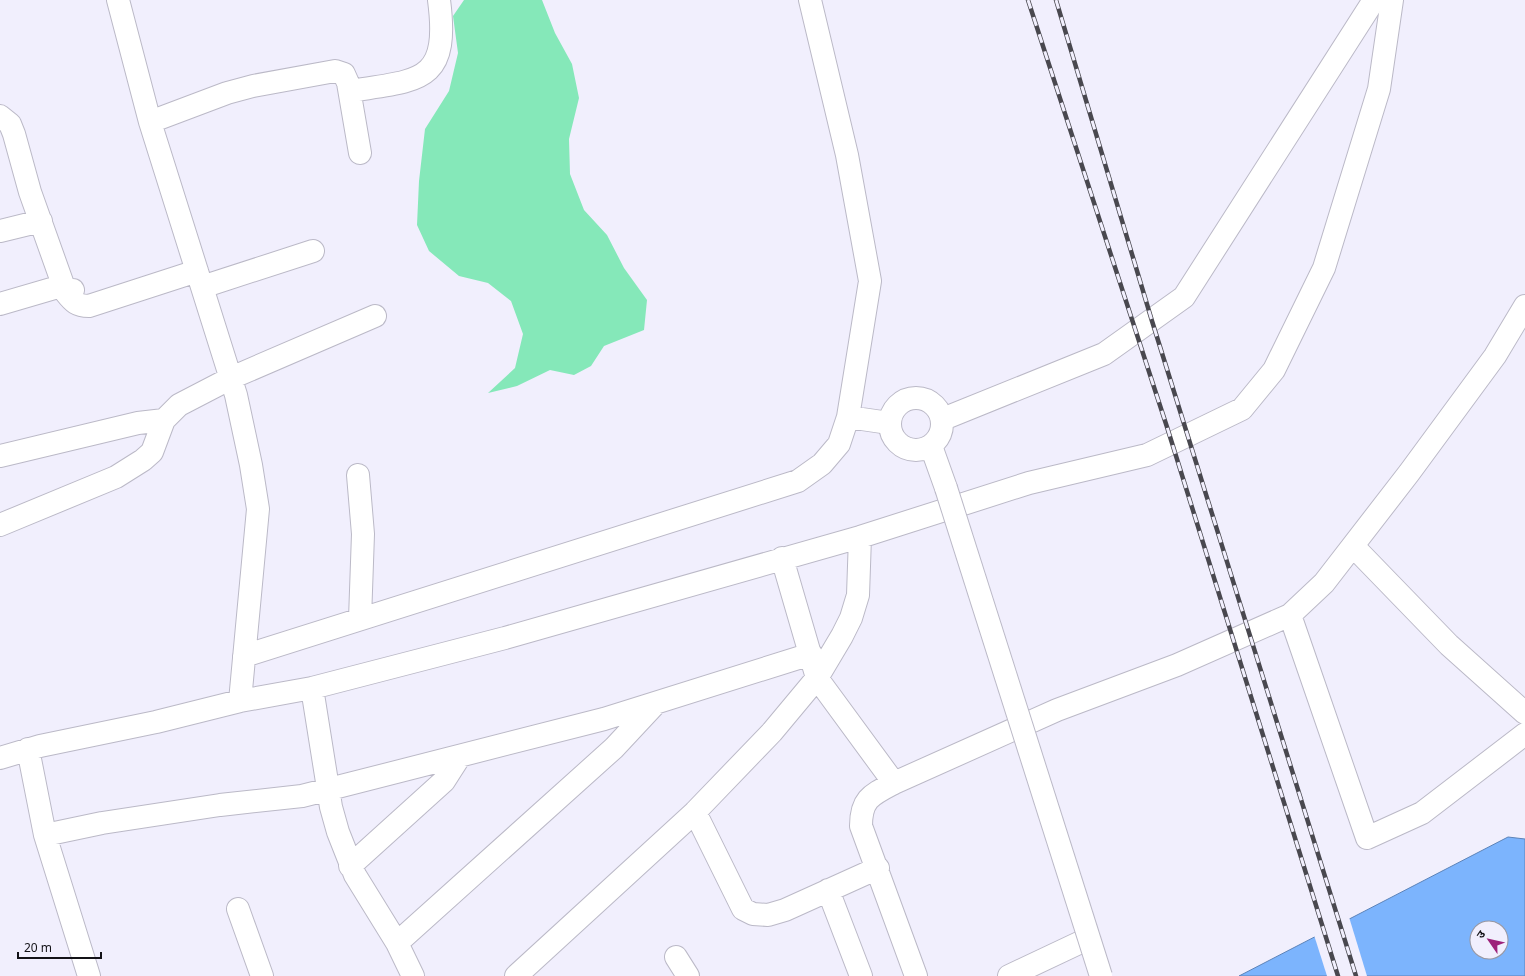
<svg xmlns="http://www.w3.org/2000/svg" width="1525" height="976" font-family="'Noto Sans','Noto Sans Devanagari',sans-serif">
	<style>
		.green { fill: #85e8b9 }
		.water { fill: #7cb4fd; stroke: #5c83b8; fill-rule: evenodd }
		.pier { fill: #f1effd }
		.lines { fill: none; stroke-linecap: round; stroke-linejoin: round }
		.street-casing { stroke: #bbb9c7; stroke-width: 24 }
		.secondary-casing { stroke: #bbb9c7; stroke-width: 24 }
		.street { stroke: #fff; stroke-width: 22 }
		.secondary { stroke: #fff; stroke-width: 22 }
		.rail-casing { stroke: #49484f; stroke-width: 4.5 }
		.rail { stroke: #f1effd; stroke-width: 3; stroke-dasharray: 9; stroke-linecap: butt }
		.secondary-bridge-casing { stroke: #bbb9c7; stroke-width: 24; stroke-linecap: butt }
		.secondary-bridge { stroke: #fff; stroke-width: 22 }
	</style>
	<rect width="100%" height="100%" fill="#f1effd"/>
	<path class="green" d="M464,0h78l13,33 17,31 7,34 -10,41 1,35 14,36 23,25 17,33 23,32 -3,30 -40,16 -13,20 -17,9 -24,-5 -33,16 -29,7 27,-25 8,-34 -12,-33 -23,-18 -29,-7 -30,-25 -12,-26 2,-44 6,-52 24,-38 9,-38 -5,-37z"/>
	<path class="water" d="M1508,837l17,2v137h-286zM1477,928h24v24h-24z"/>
	<path class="pier" d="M1349,917l18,59h-40l-13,-41z"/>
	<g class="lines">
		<defs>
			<path id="street" d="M118,0l32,122 86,273 15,70 7,44 -18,192
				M350,91c69,-11 100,-7 89,-91
				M0,116l10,8 4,10 16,58 36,101c7,9 11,13 23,13l108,-35
				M150,122l77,-29 26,-7 82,-15 9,3 4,9 12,70
				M0,231l41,-10
				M202,287l111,-36
				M0,304l58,-17 4,-1 4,7 7,-3
				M848,417l41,6
				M0,456l138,-33 26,-3
				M358,475l5,59 -3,85
				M0,525l116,-48 27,-17 9,-8 12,-32 15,-15 52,-27 144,-62
				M1353,546l96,99 76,68
				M782,558l35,120 77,105
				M1290,615l77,223 55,-25 103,-79
				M244,656l554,-175 24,-17 17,-20 9,-27 22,-136 -23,-126 -37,-155
				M312,688l19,119 7,25 17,43 42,68 16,33
				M28,749l17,86 44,141
				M0,758l40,-12 116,-24 84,-21 72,-13 193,-50 355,-101 169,-54 118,-28 95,-46 32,-39 50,-102 55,-179 13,-89
				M695,812l48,97 10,5 15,1 17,-5 93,-42
				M45,835l57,-12 118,-18 82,-9 302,-77 207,-65
				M350,866l94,-85 16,-25
				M828,890l33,86
				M238,909l24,67
				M397,943l217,-195 42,-45
				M676,957l12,19
				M516,976l179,-164 77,-80 45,-54 25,-42 9,-18 7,-23 2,-58
				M916,976l-55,-150c0,-27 10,-31 33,-43l163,-73 120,-45 113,-50 34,-32 85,-110 86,-117 30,-50
				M1009,976l72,-34"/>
			<path id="secondary" d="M890 424a26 26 0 1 1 52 0a26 26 0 1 1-52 0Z
				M943,419l161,-65 80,-57 190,-297
				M931,446l15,42"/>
		</defs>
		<use href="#street" class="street-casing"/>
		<use href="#secondary" class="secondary-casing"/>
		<use href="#street" class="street"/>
		<use href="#secondary" class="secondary"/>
		<defs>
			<path id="rail" d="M1028,0l139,427 171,549
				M1056,0l96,321 204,655"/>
		</defs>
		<use href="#rail" class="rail-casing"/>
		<use href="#rail" class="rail"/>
		<defs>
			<path id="secondary-bridge" d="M946,488l155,488"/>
		</defs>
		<use href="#secondary-bridge" class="secondary-bridge-casing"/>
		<use href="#secondary-bridge" class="secondary-bridge"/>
	</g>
	<g transform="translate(1489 940) rotate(304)"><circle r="19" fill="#f1effd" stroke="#9897a1"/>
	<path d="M0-3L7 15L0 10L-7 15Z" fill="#9d227a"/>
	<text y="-6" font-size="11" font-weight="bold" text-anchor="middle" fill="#131217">उ</text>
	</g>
	<path d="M18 952v6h83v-6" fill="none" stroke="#131217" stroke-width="2"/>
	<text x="24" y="952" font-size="12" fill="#131217" stroke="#f1effd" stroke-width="3" paint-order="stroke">20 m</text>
</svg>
